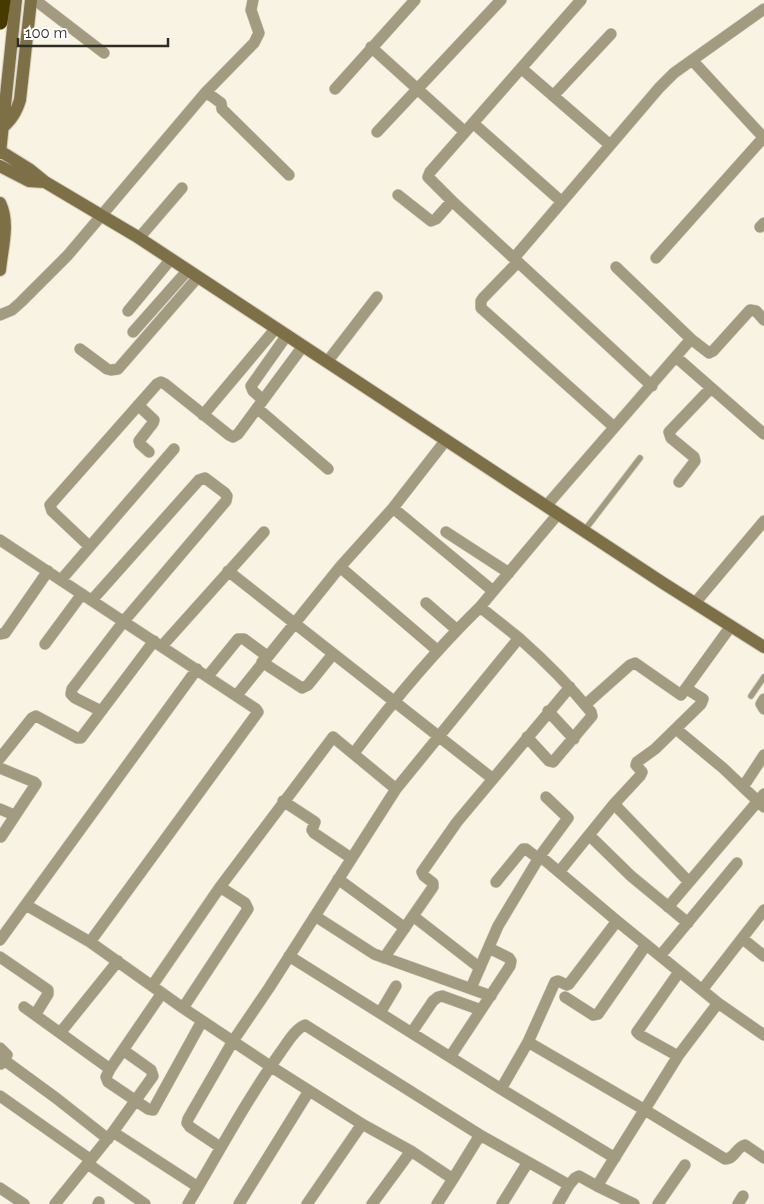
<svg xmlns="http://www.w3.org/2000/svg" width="764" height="1204" font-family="Raleway,sans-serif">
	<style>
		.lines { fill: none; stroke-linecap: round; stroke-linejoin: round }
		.lane-casing { stroke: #d4cfc1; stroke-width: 7 }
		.street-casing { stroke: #d4cfc1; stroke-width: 12 }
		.secondary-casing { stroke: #d4cfc1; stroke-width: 14 }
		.highway-casing { stroke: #d4cfc1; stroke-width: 16 }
		.lane { stroke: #a39b7f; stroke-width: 5.5 }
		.street { stroke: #a39b7f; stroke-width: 11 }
		.secondary { stroke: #7d7046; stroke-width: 12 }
		.highway { stroke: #483900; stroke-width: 15 }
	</style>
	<rect width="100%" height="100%" fill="#f8f3e3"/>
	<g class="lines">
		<defs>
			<path id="lane" d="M584,531l56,-73
				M751,696l13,-19"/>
			<path id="street" d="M35,0l69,53
				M581,0l-151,172 -2,5 24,24 200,185
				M371,47l94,85
				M692,60l72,78
				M521,68l89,77
				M335,89l80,-89
				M206,92l15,11 1,6 67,66
				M553,96l58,-62
				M473,123l89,79
				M377,132l124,-132
				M398,195l33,26 5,-2 16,-18
				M760,227l4,-4
				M139,238l43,-50
				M514,258l145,-170 15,-15 90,-64
				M656,258l108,-121
				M518,262l-35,36 -2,3v7l133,119
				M616,267l75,72 18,14 4,-2 37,-41 6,1 8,9
				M128,311l43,-52
				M0,315l12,-5 9,-8 47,-47 138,-163 48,-49 5,-10 -8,-23 2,-10
				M133,332l55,-62
				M80,349l27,20 4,1 7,-1 80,-92
				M676,357l88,77
				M327,362l50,-65
				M263,400l-10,-9 -2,-5 36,-51
				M138,405l16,15 -1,3 -14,18 1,3 9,8
				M257,408l71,61
				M203,415l73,-87
				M679,482l16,-21 -1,-4 -23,-19 -2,-6 42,-44
				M547,505l144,-166
				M393,508l100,83
				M446,532l63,41
				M0,540l256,169 2,3 -168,230
				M89,546l-37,-35 -2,-6 107,-121 4,-2 4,2 64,51 4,2 5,-3 65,-88
				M340,567l98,84
				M228,571l265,208
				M61,580l113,-131
				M92,600l107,-120 6,-2 20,15 2,3 -1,5 -102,120 -52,68 -1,5 4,4 26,13
				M426,603l31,27
				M695,603l69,-82
				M0,634l5,-1 43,-62
				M519,638c26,23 50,47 72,74l1,4 -39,46 -4,-1 -22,-24
				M45,644l37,-50
				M162,646l102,-114
				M262,662l40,26 6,-3 25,-31
				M208,676l30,-37h6l23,17
				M237,695l103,-128 53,-59 53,-68
				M764,699l-3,5 3,5
				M585,705l45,-40 5,-2 46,32 50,-69
				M548,711l26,28
				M676,729l47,39 41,39
				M354,753c39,-52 80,-101 126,-146
				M0,758l32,-40 4,-2 41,22h4l73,-97
				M0,768l34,14 2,2 -35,53
				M743,787l21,-32
				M283,801l32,21 -3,8 2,3 37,25
				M614,804l75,78
				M0,809l14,6
				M589,835l42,41 57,47
				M540,856l77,65 85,69
				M559,872l55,-68 26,-28 2,-4 -6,-7 1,-3 18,-13 46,-45 2,-5 -16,-10
				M338,879l67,49
				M496,882l27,-33h3l13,10
				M26,905l64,37 93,66 87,58 92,58 49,27 42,28 27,-44 89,50 6,-7 4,-2 18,10
				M668,907l96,-113
				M315,916l59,38 117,42
				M413,916l67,52
				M743,939l21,17
				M0,940l197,-271
				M289,956l212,133 114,69
				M660,956l77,-93
				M0,957l48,33v4l-13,21
				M384,958l49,-71v-4l-9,-7 -2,-4 35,-50 113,-135
				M152,986l68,-99 113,-150 63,52
				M471,988l27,-62 42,-70 28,-38 -22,-21
				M162,993l-52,76 -4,8 2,5 40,27 5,1 49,-89
				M565,997l28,18 5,-1 48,-69
				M718,1003l46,32
				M24,1007l86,62
				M183,1008l65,-99 -3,-6 -25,-16
				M380,1013l16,-27
				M412,1032l21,-31 5,-4 4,-1 39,14
				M60,1033l58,-72
				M528,1042l117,68 80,49c10,0 11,-12 20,-14l19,13
				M0,1048l7,7 -6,9
				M678,1056l-38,-21 -3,-3 42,-60
				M450,1057l60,-91 1,-5 -2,-3 -20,-10
				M4,1060l52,38 52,41
				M501,1089l27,-47 27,-60 3,-1 9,4 2,-1 48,-63
				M0,1096l91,64
				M113,1132l85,55
				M220,1147l-30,-20 -3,-4 1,-4 45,-78 36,-53 127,-199 123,-151 -39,-31 78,-93
				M88,1164l57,40
				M0,1188l24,16
				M55,1204l58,-72 40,-56 -2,-6 -28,-20
				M98,1204l1,-2
				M188,1204c31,-52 59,-105 94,-154 6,-8 13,-21 23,-25l175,110
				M239,1204l70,-113
				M307,1204l55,-80
				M372,1204l39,-53
				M437,1204l16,-25
				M502,1204l26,-42
				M558,1204l11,-19
				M634,1204l-37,-18 81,-130 40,-53 -16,-13 62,-80
				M658,1204l27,-39
				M738,1204l5,-8"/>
			<path id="secondary" d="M1,129c10,-9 15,-16 19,-29l11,-100
				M0,151l29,18 16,13 91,54 527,347 101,64
				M0,153l16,-153
				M0,166l29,15 16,1
				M0,203c10,20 2,45 0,67"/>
			<path id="highway" d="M0,22l3,-22"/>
		</defs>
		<use href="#lane" class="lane-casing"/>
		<use href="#street" class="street-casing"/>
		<use href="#secondary" class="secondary-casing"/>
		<use href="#highway" class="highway-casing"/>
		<use href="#lane" class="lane"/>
		<use href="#street" class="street"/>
		<use href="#secondary" class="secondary"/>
		<use href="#highway" class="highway"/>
	</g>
	<path d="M18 38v8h150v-8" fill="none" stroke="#2e2c26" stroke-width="2.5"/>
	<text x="25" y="38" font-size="15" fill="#2e2c26" stroke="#ffffff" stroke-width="4" paint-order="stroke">100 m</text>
</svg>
